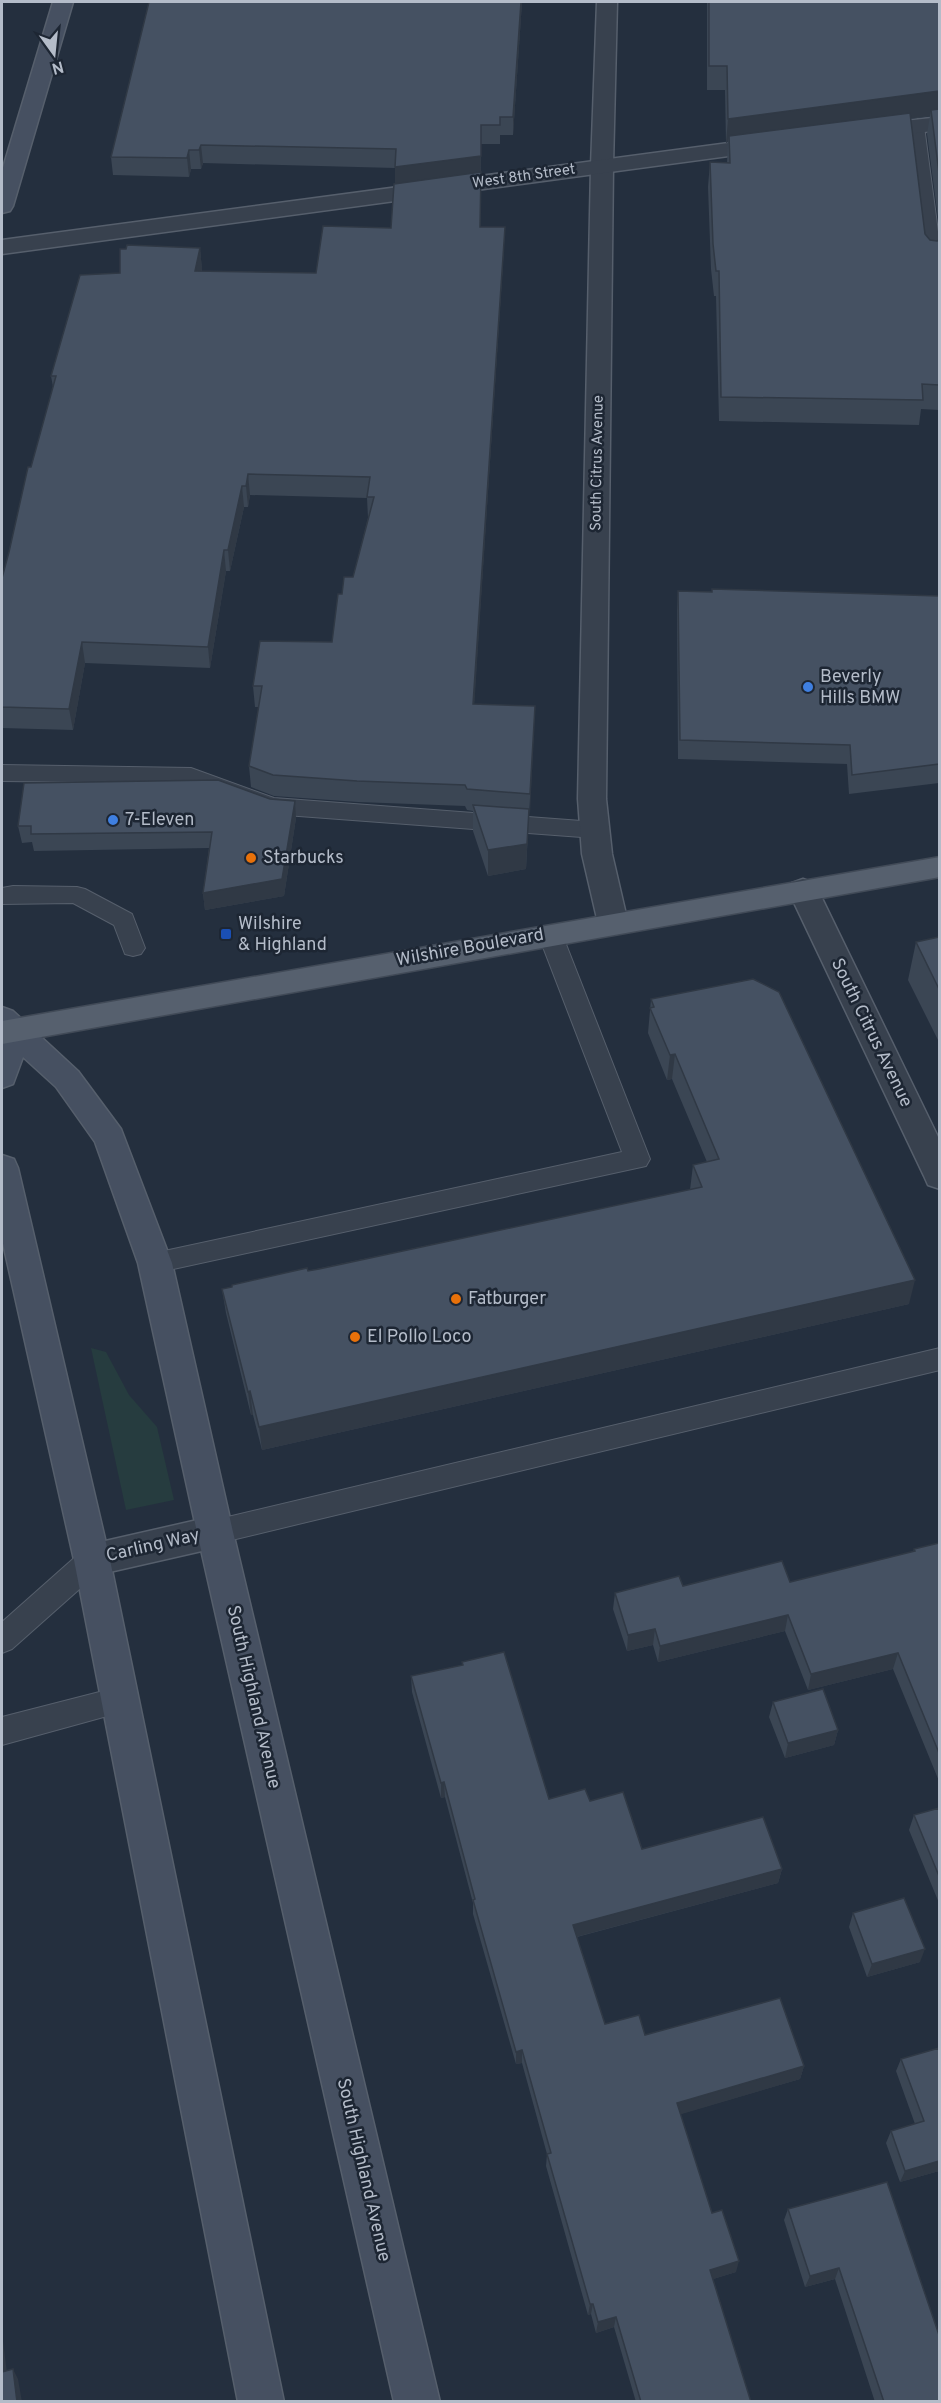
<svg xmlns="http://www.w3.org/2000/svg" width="941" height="2403" font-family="Overpass,sans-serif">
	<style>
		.green { fill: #263c3f }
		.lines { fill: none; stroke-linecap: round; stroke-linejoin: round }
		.service-casing { stroke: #565f6c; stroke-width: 2 }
		.minor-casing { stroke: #565f6c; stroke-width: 3 }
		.tertiary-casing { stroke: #565f6c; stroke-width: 3 }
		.secondary-casing { stroke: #565f6c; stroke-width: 3 }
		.primary-casing { stroke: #414a57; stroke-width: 3 }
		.service { fill: #38414e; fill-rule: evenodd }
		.minor { fill: #38414e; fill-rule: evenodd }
		.tertiary { fill: #38414e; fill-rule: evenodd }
		.secondary { fill: #465061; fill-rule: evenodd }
		.primary { fill: #56606e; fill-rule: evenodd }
		.wall { fill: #3b4654 }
		.shaded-wall { fill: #303945 }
		.building { fill: #455162; stroke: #303945; stroke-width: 1.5 }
		.shop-dot { fill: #3f7fe0; stroke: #1d2633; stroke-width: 2 }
		.food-dot { fill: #e8710a; stroke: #1d2633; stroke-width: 2 }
		.transit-dot { fill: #1a4fb4; stroke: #1d2633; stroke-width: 2 }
		.labels { text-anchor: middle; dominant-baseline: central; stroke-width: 5; stroke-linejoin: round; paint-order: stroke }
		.far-street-label { font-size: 15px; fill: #b4bcc9; stroke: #1d2633 }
		.poi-label { font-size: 18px; fill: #b4bcc9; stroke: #1d2633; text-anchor: start }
		.street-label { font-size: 18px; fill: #b4bcc9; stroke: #1d2633 }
	</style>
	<rect width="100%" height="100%" fill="#242f3e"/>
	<path class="green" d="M91,1348l15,4 23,43 28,32 17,73 -48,10z"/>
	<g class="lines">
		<defs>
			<path id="service" d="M916,121l8,5 16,121v13l-8,3 -6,-1 -3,-4 -15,-132z
				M2,765l189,3 83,30 321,24 8,2 3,6 -3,6 -8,2 -323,-24 -83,-31 -187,-2z
				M13,886l64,1 8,2 47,25 13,34 -4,6 -8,2 -8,-2 -11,-29 -41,-22 -71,1v-16z
				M550,926l8,2 4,6 88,225 -4,7 -491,107 -9,-3 -4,-7 4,-7 9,-3 467,-101 -84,-218 4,-6z
				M940,1348v22l-725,174 -10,-3 -4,-9 4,-9 10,-3z
				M92,1548l10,3 4,9 -4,9 -90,80 -10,4v-31l80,-71z
				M119,1687l10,3 5,10 -5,10 -127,35v-28z"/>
			<path id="minor" d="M597,2h20l-4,164 -7,633 6,55 16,69 -4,8 -11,3 -11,-3 -4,-8 -16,-69 -4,-55 13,-633z
				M803,879l11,4 4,7 122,251v48l-12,-4 -4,-9 -136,-286 4,-7z
				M215,1516l13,5 5,11 -5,11 -13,5 -123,28 -13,-5 -5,-11 5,-11 13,-5z"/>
			<path id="tertiary" d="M940,117v13l-71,9 -8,-2 -3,-5 3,-5 8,-2z
				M773,137l8,2 3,5 -3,5 -779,105v-14z"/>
			<path id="secondary" d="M53,2h20l-60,204 -3,5 -8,2v-42z
				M2,1007l11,4 65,60 43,58 51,134 61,269 207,870h-46l-197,-870 -59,-269 -43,-121 -39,-55 -33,-30 -10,27 -11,4z
				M2,1155l12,4 4,9 92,392 174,842h-46l-164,-842 -72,-321z"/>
			<path id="primary" d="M940,857v20l-938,167v-23z"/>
		</defs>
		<use href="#service" class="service-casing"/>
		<use href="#minor" class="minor-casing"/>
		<use href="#tertiary" class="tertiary-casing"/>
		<use href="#secondary" class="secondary-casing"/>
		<use href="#primary" class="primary-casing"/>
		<use href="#service" class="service"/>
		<use href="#minor" class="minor"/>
		<use href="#tertiary" class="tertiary"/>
		<use href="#secondary" class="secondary"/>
		<use href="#primary" class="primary"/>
	</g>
	<path class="wall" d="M522,2l-9,133h-13v9h-19l-1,83 24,20 -30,457 60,23 -8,142 -38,7 -15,-45v-20l-6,-1 -2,-4 -107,-4 -84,-6 -23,-9 -2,-21 10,-59h-4l-2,-21 79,-44 10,-48 11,-17 15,-59 -1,-20 -117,-3 -2,12h-4l-14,64h-4l-16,97 -125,-5 -12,67 -71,-2v-150l51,-191 -2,-11 69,-103 80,-25 2,23 114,2 75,-45 4,-44v-16l-192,-5 -2,6h-10l-2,8 -76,-2 -2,-18z
		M707,2h232v224l-12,-92 3,-18 -19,3 14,115 5,6 7,1 2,-1v170l-18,-1 -2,16 -200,-4 -3,-125h-2l-3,-27 -3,-82 2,-25 17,1 1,-21 -2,1 -1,-53h-18z
		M678,591l261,5v187l-90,11 -2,-30 -169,-5 -1,-149z
		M296,818l-12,78 -79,14 -2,-17 6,-45 -175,3 -2,-9 -10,1 -4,-17z
		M939,937v105l-31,-62 8,-38z
		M651,999l258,305 -647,146 -9,-35h-2l-25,-102 -4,-24 468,-99 3,-25 14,-3 -35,-83 -5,1 -19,-47z
		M939,1543v238l-46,-112 -85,21 -23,-59 -127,31 -5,-17 -26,6 -14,-42 2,-16 68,-7 107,-4 123,-30 1,-3z
		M462,1662l87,137 41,2 52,48 140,20 -4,14 -201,54 28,87 40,11 159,31 -4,13 -120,35 32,99 24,59 -23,7 38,123h-115l-22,-75 -18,6 -5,-19 -3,1 -42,-149 1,-12 -25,-91 -6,1 -43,-150v-11l-28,-106 -4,1 -29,-106 -1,-16 51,-11z
		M773,1702l65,28 -4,15 -49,13 -16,-41z
		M939,1808v95l-30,-73 5,-15z
		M853,1913l67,49 -53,15 -18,-50z
		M939,2048v123l-39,11 -14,-39 5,-12 24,-7 -19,-53 5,-12z
		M788,2209l151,126v67h-64l-40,-123 -30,8 -21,-67z"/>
	<path class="shaded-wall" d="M521,2h1l-9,133v-18z
		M939,91v24l-8,-5 -1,6 -201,26v-6l-1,6 -2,1 2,-24z
		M481,125l-1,122 -85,-61v-19z
		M201,145l2,18 -2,6 -2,-19z
		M189,150l2,19 -2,8 -2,-19z
		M505,227l-1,20 -31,478v-21z
		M200,248l2,21 -5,23 -2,-21z
		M248,474l2,21 -2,12 -2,-21z
		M242,486l2,21 -14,64 -2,-21z
		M224,550l2,21 -16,97 -2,-21z
		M82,642l3,21 -12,67 -4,-21z
		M535,706l-1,21 -4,88v-21z
		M295,801l1,17 -12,78 -79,14 -2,-17z
		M529,809l-3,60 -38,7v-26z
		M675,1054l-3,25 -5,1 3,-25z
		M915,1280l-6,24 -647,146 -3,-23z
		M250,1391l3,24h-2l-3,-23z
		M788,1615l-3,16 -127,31 2,-16z
		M655,1629l-2,16 -26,6 1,-16z
		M898,1653l-5,16 -85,21 3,-16z
		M838,1730l-4,15 -49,13 3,-15z
		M444,1782l1,15 -4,1v-15z
		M782,1869l-4,14 -206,55 1,-13z
		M925,1949l-5,13 -53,15 5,-13z
		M522,2050v13l-6,1v-12z
		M804,2066l-4,13 -125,37 2,-13z
		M939,2161v10l-39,11 5,-11z
		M739,2261l-3,11 -29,9 3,-11z
		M839,2268l-4,11 -30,8 5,-11z
		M590,2304h3l-2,10 -3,1z
		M616,2317l-2,10 -18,6 2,-11z
		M2,2333l6,48 -6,-9z
		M13,2369l5,10 4,23h-5z"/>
	<path class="building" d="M149,2h372l-8,115h-13v8h-19v31l-86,11 1,-18 -195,-4 -2,5h-10l-2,8 -76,-1z
		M709,2h230v89l-211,28 -1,-53h-18z
		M939,109v64l-8,-63z
		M910,113l15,121 5,6 7,1 2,-1v145l-17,-1 1,16 -202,-3 -2,-126h-3l-3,-27 -3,-82 20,1 -1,-27z
		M481,172l-1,55h25l-32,477 62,2 -5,88 -63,-5 -2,-4 -108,-4 -84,-6 -24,-9 13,-80h-9l7,-45 72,1 6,-48h4l2,-17h9l21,-80h-7l3,-20 -122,-3 -2,12h-4l-14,64h-4l-16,97 -126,-5 -13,67 -67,-2v-129l7,-26 19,-85h3l25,-91h-5l29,-101 40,-2v-24h6l1,-4 73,3 -5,23 121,2 7,-47 68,2 3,-44z
		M712,589l227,7v168l-87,11 -2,-30 -170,-5 -2,-149 34,1z
		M218,780l52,19 25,2 -13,78 -79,14 9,-61 -181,2v-8h-13l6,-43z
		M473,805l56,4 -2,35 -39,6z
		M939,937v52l-23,-47z
		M753,979l26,13 136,288 -656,147 -9,-36 -2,1 -26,-103 10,-2v-2l75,-17 1,3 11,-2 383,-82 -9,-22 26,-6 -44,-105 -5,1 -20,-47 4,-1 -3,-8z
		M939,1543v210l-41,-100 -87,21 -23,-59 -128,31 -5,-17 -27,6 -13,-42 64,-17 4,10 99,-25 8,21 125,-31 -1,-2z
		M504,1652l45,147 36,-10 5,12 33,-9 19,57 121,-32 19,52 -209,56 32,99 34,-9 6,20 135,-37 24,68 -127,37 35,110 10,-3 17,51 -29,9 41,132h-110l-25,-85 -18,5 -5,-18h-3l-43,-150 4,-1 -29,-103 -6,2 -43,-152 2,-1 -31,-117 -3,1 -30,-107 52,-11 -1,-3z
		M823,1689l15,41 -50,13 -15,-41z
		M939,1808v68l-25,-61z
		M904,1898l21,51 -53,15 -19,-51z
		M939,2048v113l-34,10 -14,-40 33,-10 -23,-62z
		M887,2182l52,153v67h-55l-45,-134 -29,8 -22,-67z
		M2,2365v7l11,-3 4,33h-15z"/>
	<g class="shop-dot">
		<circle cx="808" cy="687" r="6"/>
		<circle cx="113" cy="820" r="6"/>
	</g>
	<g class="food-dot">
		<circle cx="251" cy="858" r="6"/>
		<circle cx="456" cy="1299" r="6"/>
		<circle cx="355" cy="1337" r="6"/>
	</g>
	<rect class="transit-dot" x="220" y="928" width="12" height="12" rx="3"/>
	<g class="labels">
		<g class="far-street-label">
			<text transform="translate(524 177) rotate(-8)">West 8th Street</text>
			<text transform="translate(598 463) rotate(-89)">South Citrus Avenue</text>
		</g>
		<g class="poi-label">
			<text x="820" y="677">Beverly<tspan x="820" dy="21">Hills BMW</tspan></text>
			<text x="125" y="820">7-Eleven</text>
			<text x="263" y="858">Starbucks</text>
			<text x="238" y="924">Wilshire<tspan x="238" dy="21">&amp; Highland</tspan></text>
			<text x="468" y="1299">Fatburger</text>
			<text x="367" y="1337">El Pollo Loco</text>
		</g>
		<g class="street-label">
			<text transform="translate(470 948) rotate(-10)">Wilshire Boulevard</text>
			<text transform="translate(871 1033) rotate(64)">South Citrus Avenue</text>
			<text transform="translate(153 1546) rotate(-13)">Carling Way</text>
			<text transform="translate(253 1697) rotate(77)">South Highland Avenue</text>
			<text transform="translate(363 2170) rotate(77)">South Highland Avenue</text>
		</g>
	</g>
	<rect width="941" height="2403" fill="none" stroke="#b4bcc9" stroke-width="6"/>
	<g transform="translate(54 54) rotate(165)" stroke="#1d2633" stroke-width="4.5" paint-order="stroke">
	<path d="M0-4.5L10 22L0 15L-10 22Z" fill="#b4bcc9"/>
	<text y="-9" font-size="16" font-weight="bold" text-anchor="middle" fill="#b4bcc9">N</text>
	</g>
</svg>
